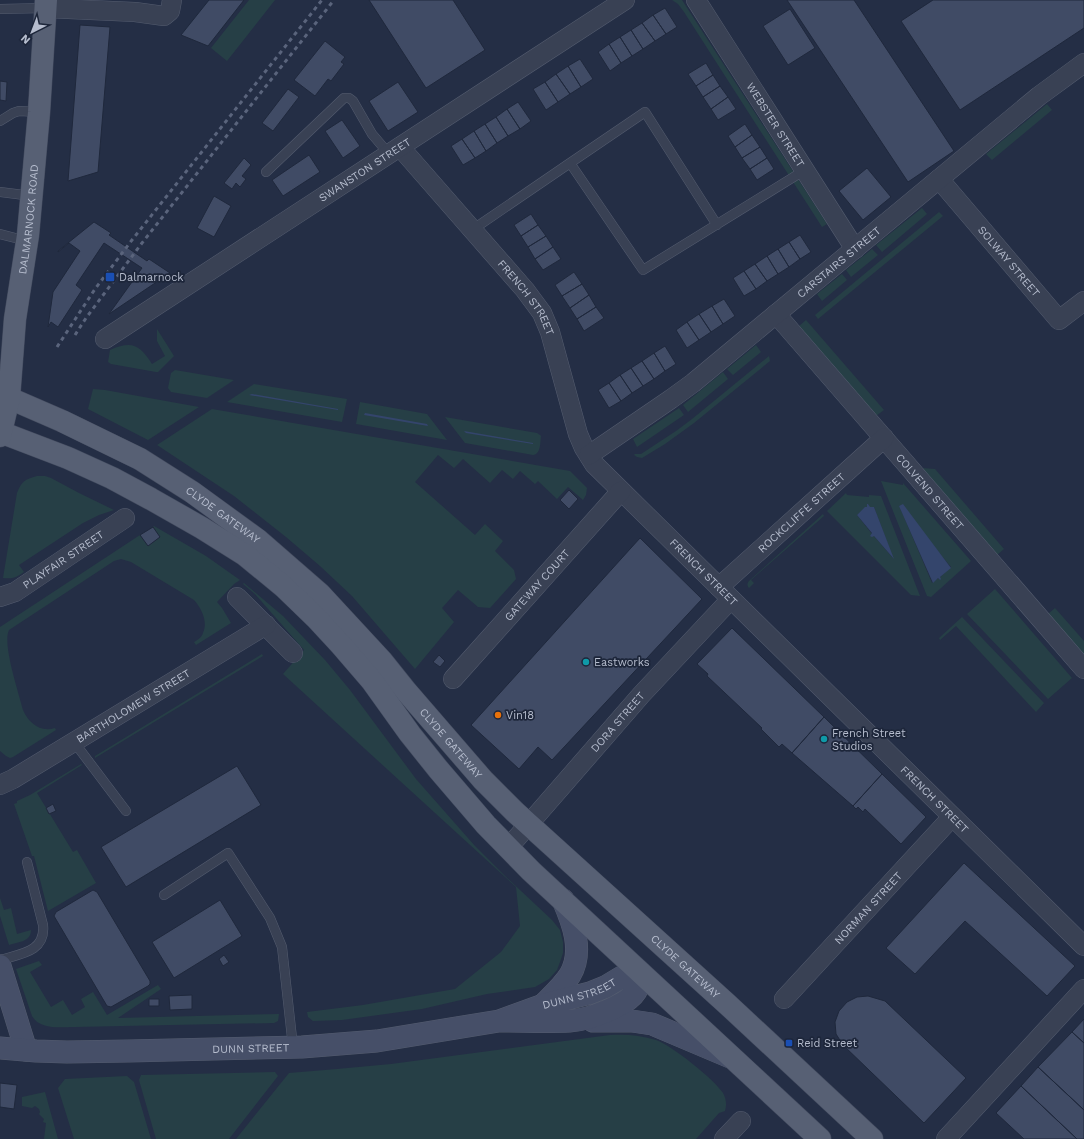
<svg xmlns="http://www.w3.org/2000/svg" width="1084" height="1139" font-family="'Work Sans',sans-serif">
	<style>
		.green { fill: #263f46; fill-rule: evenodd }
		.water { fill: #34456c }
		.building { fill: #404b65; stroke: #1f283c }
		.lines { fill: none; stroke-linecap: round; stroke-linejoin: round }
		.lane-casing { stroke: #545c6f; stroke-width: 10 }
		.street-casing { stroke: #545c6f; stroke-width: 20 }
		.secondary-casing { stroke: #545c6f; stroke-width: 23 }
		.primary-casing { stroke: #424a5e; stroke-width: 23 }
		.lane { stroke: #394154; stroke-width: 9 }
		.street { stroke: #394154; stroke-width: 19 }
		.secondary { stroke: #464f68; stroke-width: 22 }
		.primary { stroke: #576074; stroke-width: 22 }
		.rail { stroke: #5a647c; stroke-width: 3; stroke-dasharray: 4 4; stroke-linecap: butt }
		.transit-dot { fill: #1a4fb4; stroke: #1d263a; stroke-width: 1.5 }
		.culture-dot { fill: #0f9aa8; stroke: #1d263a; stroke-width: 1.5 }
		.food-dot { fill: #e8710a; stroke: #1d263a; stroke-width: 1.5 }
		.labels { text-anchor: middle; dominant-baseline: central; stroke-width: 3.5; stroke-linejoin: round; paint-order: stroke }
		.street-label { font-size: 11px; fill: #b6bdce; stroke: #1d263a }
		.poi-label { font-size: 11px; fill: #b6bdce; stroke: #1d263a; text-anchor: start }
	</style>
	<rect width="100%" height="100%" fill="#242e45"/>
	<path class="green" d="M249,0h26l-48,61 -16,-13z
		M672,0h10l145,224 -5,3 -138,-215 -6,-8z
		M1047,104l5,6 -60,50 -6,-6z
		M922,208l5,6 -45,38 -6,-7z
		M939,212l4,4 -125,103 -3,-4z
		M872,249l6,6 -27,22 -5,-7z
		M842,274l5,6 -25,21 -5,-7z
		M806,320l78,90 -8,6 -77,-90z
		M157,329l17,27 -16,16h-2l-45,-8 -3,-2 2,-12c22,-10 30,-5 42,14l13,-8 -8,-15z
		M756,345l5,7 -28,23 -6,-6z
		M769,356l1,5 -76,62 -29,21 -23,14 -5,-1 -3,-2 1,-1h6l35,-23 16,-12z
		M175,370l59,10 -27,18 -36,-6 -3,-4 3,-15z
		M723,372l5,7 -40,33 -5,-7z
		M254,384l93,15 -5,23 -115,-20z
		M93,389l12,1 94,17 -51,33 -60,-31z
		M360,402l67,12 20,26 -91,-16z
		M679,408l5,7 -47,32 -4,-8z
		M212,409l358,62 17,17 -1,7 -3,5 -15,-13 -11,12 -19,-18 -3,3 -15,-13 -7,8 -11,-9 -12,13 -27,-24 -9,9 -16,-13 -23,27 60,53 10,-11 18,17 -8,10 19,19 2,9 -26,29 -12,-1 -20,-17 -16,18 12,14 -39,47 -63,-73 -32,-30 -34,-29 -52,-41 -77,-51z
		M445,417l92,16 3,2 1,1c-1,7 0,18 -8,19l-68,-12z
		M922,468l13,1 69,80 -7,6z
		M37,476h8l6,2 28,15 35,17 -15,5 -16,8 -64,42 5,7c-8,6 -12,7 -21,6l14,-85c4,-11 8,-14 20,-17z
		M881,481l22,4v-2l68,78 -40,36 -4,-1zM899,505l52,62 -11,10v3l-2,-2 -6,5z
		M846,493l1,2 22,2v-2l12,1 39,100 -9,-1 -84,-84zM867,504h1l1,3h5l19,51 -19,-22h-4l2,-2 -15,-19 10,-8z
		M823,514l1,2 -73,64 3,3 -5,5c-2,-2 -2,-5 0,-7z
		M154,526l52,30 34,24 -6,4 -17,18 5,6 9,15 -35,22 -2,-3c4,-2 8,-5 9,-9 5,-11 -1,-24 -9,-33l-63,-38 -10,-3 -7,2 -105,69c-7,14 10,63 14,80 5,12 17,23 32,18l1,2 -43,27 -3,1 -4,-2 -6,-5v-124l140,-92 8,11 12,-9 -7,-10z
		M244,583l39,33 42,44 25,30 66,89 59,67 30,30 47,44 8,10 3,12v11l-3,9 -3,8 -8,9 -14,8 -48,7 -65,15 -80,11 -29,1 -5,-4 -1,-5 56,-7 92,-16 46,-37 19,-26 -4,-39 -233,-213 21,-24 -49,-56 -12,-10z
		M995,589l77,89 -24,21 -81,-85z
		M1055,608l29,33v15l-36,-42z
		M962,617l82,86 -8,9 -80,-86 -16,14 -1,-2z
		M262,654l1,2 -168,102v-2z
		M81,764l1,1 -45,28 36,59 4,-2 19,33 -48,28 -14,-55h-2l-18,-52 3,-1v-2l13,-6z
		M0,898l4,12 7,-2 6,26 14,-4c0,12 -13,12 -22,15l-9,-29z
		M39,961l3,4 -12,7 21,35 12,-7 9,15 13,-8 -4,-8 12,-7 14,23 51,-30 3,4 -43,29 161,-4 -1,7 -4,2 -200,4c-14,0 -34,3 -42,-11l-16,-47z
		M610,1035c15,-1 31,0 46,5 15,5 58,39 67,53 3,6 4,11 2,18l-6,2 -23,26h-460l53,-66 48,-4 54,-5z
		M275,1072l3,4 -49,63h-73l-17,-59 2,-5z
		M127,1076l7,6 17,57h-77l-16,-51 7,-9z
		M45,1092l13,47h-14l2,-16 -3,-1 1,-3 -5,-5 1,-2 -1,-3 -4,-3 -3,2 -10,-2v-9z"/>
	<path class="water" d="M252,394l86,15v1l-89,-15z
		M365,413l62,11 1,2 -64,-11z
		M464,431l69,12v1l-67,-11z
		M867,504h1l2,3h4l20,52 -20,-23 -2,1 -2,-1 2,-3 -15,-18 8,-8h2z
		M903,504l48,64 -11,9 1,2 -1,1 -2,-2 -5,5 -34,-77z"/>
	<path class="building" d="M209,0h35l-36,46 -27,-11z
		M369,0h84l32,50 -59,38z
		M787,0h67l100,151 -46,31z
		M933,0h151v28l-124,82 -59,-89z
		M665,8l12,19 -11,7 -13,-19z
		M790,9l25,39 -27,17 -25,-39z
		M653,15l13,19 -11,7 -13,-18z
		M642,23l13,18 -12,8 -12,-19z
		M80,25l30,2 -12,145 -30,9z
		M631,30l12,19 -11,7 -12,-19z
		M620,37l12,19 -11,7 -12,-19z
		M325,41l20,16 -4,5 3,2 -13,17 -3,-2 -13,17 -21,-16z
		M609,44l12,19 -11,8 -12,-19z
		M580,59l13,20 -12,8 -13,-21z
		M706,63l7,12 -17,11 -8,-12z
		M568,66l13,21 -11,7 -14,-20z
		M556,74l14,20 -12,8 -13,-20z
		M713,75l7,11 -17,11 -7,-11z
		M0,81l7,1 -1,19 -6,-1z
		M398,82l20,30 -30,19 -19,-30z
		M545,82l13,20 -12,8 -13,-21z
		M720,86l8,11 -17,12 -8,-12z
		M288,89l11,8 -26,34 -11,-8z
		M728,97l8,12 -18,11 -7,-11z
		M518,102l13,19 -11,8 -13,-20z
		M507,109l13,20 -12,7 -12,-19z
		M496,117l12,19 -11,7 -12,-19z
		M342,120l18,26 -17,12 -18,-27z
		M485,124l12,19 -11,8 -12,-20z
		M745,124l7,11 -17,12 -7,-11z
		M474,131l12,20 -11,7 -13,-19z
		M752,135l8,12 -18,11 -7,-11z
		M462,139l13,19 -12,7 -12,-19z
		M760,147l7,11 -17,11 -8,-11z
		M309,155l11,17 -37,24 -11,-16z
		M244,158l7,7 -9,11 4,3 -6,8 -4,-4 -4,6 -8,-6z
		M767,158l7,11 -17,11 -7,-11z
		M867,168l24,29 -28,23 -24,-29z
		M214,196l17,10 -17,31 -17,-9z
		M531,214l7,11 -17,11 -7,-11z
		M94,222l17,11 -2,2 38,26 2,-2 21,14 -61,41 33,-46 -38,-25 -28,42 6,5 -24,37 -7,-5 -3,5 5,-35 27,-41 -11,-8 -11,9v-1z
		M538,225l8,11 -18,11 -7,-11z
		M800,235l11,17 -11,7 -11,-17z
		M546,236l7,11 -18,12 -7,-12z
		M789,242l11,17 -11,8 -11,-18z
		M553,247l8,12 -18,11 -8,-11z
		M778,249l11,18 -11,7 -11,-18z
		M767,256l11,18 -11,7 -12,-17z
		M755,264l12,17 -11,8 -12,-18z
		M744,271l12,18 -12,7 -11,-18z
		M574,272l8,12 -20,12 -7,-11z
		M582,284l7,11 -19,13 -8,-12z
		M589,295l7,12 -19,12 -7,-11z
		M724,299l11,17 -12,8 -11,-18z
		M712,306l11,18 -12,8 -12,-18z
		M596,307l8,11 -20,13 -7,-12z
		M699,314l12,18 -12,8 -12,-18z
		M687,322l12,18 -12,8 -11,-18z
		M665,346l11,18 -11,7 -11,-18z
		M654,353l11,18 -11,8 -12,-18z
		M642,361l12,18 -11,7 -12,-18z
		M631,368l12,18 -11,7 -12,-18z
		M620,375l12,18 -11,8 -12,-18z
		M609,383l12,18 -12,7 -11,-18z
		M569,490l9,9 -9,10 -9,-9z
		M153,527l7,10 -12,9 -8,-11z
		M640,538l62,61 -150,161 -14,-13 -19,22 -48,-44z
		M732,628l92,89 -32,36 -10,-9 -3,3 -18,-18 1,-1 -55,-52 1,-2 -11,-10z
		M439,655l6,6 -5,6 -7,-5z
		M824,717l58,57 -29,32 -61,-53z
		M237,766l24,39 -135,82 -25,-40z
		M882,774l44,43 -25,27 -36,-35 -2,3 -5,-5 -2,2 -3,-3z
		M53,804l3,7 -7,3 -3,-6z
		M964,863l111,103 -28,30 -82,-75 -50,53 -29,-26z
		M93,890l4,2 53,89v3l-2,2 -37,21 -4,-1 -53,-90 2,-4z
		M220,900l22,36 -68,42 -22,-36z
		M224,955l5,7 -6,4 -4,-7z
		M192,995v14l-22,1 -1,-14z
		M868,996l17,5 81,77 -42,45 -81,-78 -7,-11 -1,-12 4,-11 8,-9 10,-5z
		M149,999h10v7h-10z
		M1084,1019v24l-12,-11z
		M1072,1032l12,11v67l-46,-43z
		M1038,1067l46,43v29h-7l-56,-53z
		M0,1083l17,2 -3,24 -14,-2z
		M1021,1086l56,53h-53l-28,-26z"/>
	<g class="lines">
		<defs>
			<path id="lane" d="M0,9l46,-1
				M0,121l13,-8 6,-2 20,1
				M570,163l75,-51 72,113
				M266,172l78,-74h5l4,3 19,33 17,20
				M0,192l32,4
				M472,230l98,-67 73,107 162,-100
				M0,234l27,7
				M74,742l52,69
				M164,895l64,-42 42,65 12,29 11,100
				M0,960c20,-6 46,-8 43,-35l-16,-63"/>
			<g id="street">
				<path id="s1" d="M696,0l159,249"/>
				<path d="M46,8l89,4 29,4 6,-5 2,-11"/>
				<path id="s2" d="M400,147l125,143 17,23 8,19 28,102 6,14 10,16 490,482"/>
				<path id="s3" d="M939,179l120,141 25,-19"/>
				<path id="s4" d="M776,314l308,355"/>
				<path id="s5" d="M105,339l520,-339"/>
				<path id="s6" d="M589,455l82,-56 22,-16 346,-287 45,-33"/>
				<path id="s7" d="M719,587l165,-149"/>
				<path id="s8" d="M0,597l15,-5 110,-74"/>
				<path d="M237,597l56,56"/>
				<path id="s9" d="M453,679l168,-188"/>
				<path id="s10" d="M0,785l13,-6 253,-154"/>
				<path id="s11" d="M508,848l133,-153 90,-96"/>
				<path id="s12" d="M784,999l168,-182"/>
				<path d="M724,1139l17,-18"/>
				<path d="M946,1139l138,-150"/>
			</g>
			<g id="secondary">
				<path d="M0,966l26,84"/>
				<path d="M543,1005c9,-9 20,-19 27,-30 14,-24 3,-52 -7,-75"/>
				<path d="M593,1021h39l20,3 78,33"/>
				<path id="s13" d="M0,1048l36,3 31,1 62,-1 173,-4 75,-6 122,-20 44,-16 47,-12 15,-6 20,-12 15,-2c0,6 0,12 -4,18 -9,15 -48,29 -66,30 -23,1 -47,0 -71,0"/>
			</g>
			<g id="primary">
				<path id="s14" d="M0,395l9,3 53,23 78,38 52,33 66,48 62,54 62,67 24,30 77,89 32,32 212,192 145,135"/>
				<path d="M0,432l68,26 44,20 39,21 51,29 43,27 39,32 32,31 25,27 31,36 38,53 28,35 48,56 45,46 289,268"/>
				<path id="s15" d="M0,436l9,-38 6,-79 13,-84 11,-123 7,-112"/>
			</g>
		</defs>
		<use href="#lane" class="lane-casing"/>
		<use href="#street" class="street-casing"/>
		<use href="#secondary" class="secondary-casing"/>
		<use href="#primary" class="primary-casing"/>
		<use href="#lane" class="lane"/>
		<use href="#street" class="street"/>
		<use href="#secondary" class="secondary"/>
		<use href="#primary" class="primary"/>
		<path class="rail" d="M75,335l11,-17 56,-75 192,-243
			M57,347l38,-58 37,-49 190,-240"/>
	</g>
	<g class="transit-dot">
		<rect x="105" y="272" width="10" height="10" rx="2"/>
		<rect x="785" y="1039" width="8" height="8" rx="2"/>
	</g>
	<g class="culture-dot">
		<circle cx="586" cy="662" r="4"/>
		<circle cx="824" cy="739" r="4"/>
	</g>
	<circle class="food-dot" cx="498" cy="715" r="4"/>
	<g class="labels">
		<g class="street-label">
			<text stroke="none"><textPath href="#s1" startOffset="148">WEBSTER STREET</textPath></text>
			<text stroke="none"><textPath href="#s5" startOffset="310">SWANSTON STREET</textPath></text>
			<text stroke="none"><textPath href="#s15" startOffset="219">DALMARNOCK ROAD</textPath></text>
			<text stroke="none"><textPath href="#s3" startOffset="108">SOLWAY STREET</textPath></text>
			<text stroke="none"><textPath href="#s6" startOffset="316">CARSTAIRS STREET</textPath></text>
			<text stroke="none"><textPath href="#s2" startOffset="197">FRENCH STREET</textPath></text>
			<text stroke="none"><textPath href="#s4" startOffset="235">COLVEND STREET</textPath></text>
			<text stroke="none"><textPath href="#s7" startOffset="111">ROCKCLIFFE STREET</textPath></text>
			<text stroke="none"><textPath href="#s14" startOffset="254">CLYDE GATEWAY</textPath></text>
			<text stroke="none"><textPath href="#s8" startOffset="74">PLAYFAIR STREET</textPath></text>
			<text stroke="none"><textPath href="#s2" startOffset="533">FRENCH STREET</textPath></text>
			<text stroke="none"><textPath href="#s9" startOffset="126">GATEWAY COURT</textPath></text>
			<text stroke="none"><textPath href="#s10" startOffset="155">BARTHOLOMEW STREET</textPath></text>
			<text stroke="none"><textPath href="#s11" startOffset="167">DORA STREET</textPath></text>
			<text stroke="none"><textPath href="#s14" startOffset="578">CLYDE GATEWAY</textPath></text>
			<text stroke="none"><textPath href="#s2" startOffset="857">FRENCH STREET</textPath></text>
			<text stroke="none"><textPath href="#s12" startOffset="124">NORMAN STREET</textPath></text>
			<text stroke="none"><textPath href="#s14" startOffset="902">CLYDE GATEWAY</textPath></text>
			<text stroke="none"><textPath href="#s13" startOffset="586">DUNN STREET</textPath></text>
			<text stroke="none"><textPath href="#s13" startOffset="251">DUNN STREET</textPath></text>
		</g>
		<g class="poi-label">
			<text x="119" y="277">Dalmarnock</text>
			<text x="594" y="662">Eastworks</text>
			<text x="506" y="715">Vin18</text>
			<text x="832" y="733">French Street<tspan x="832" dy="13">Studios</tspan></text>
			<text x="797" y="1043">Reid Street</text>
		</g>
	</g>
	<g transform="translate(32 32) rotate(222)" stroke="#1d263a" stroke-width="3" paint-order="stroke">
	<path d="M0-3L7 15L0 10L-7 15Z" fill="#b6bdce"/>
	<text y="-6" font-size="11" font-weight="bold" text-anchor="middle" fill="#b6bdce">N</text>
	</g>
</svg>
